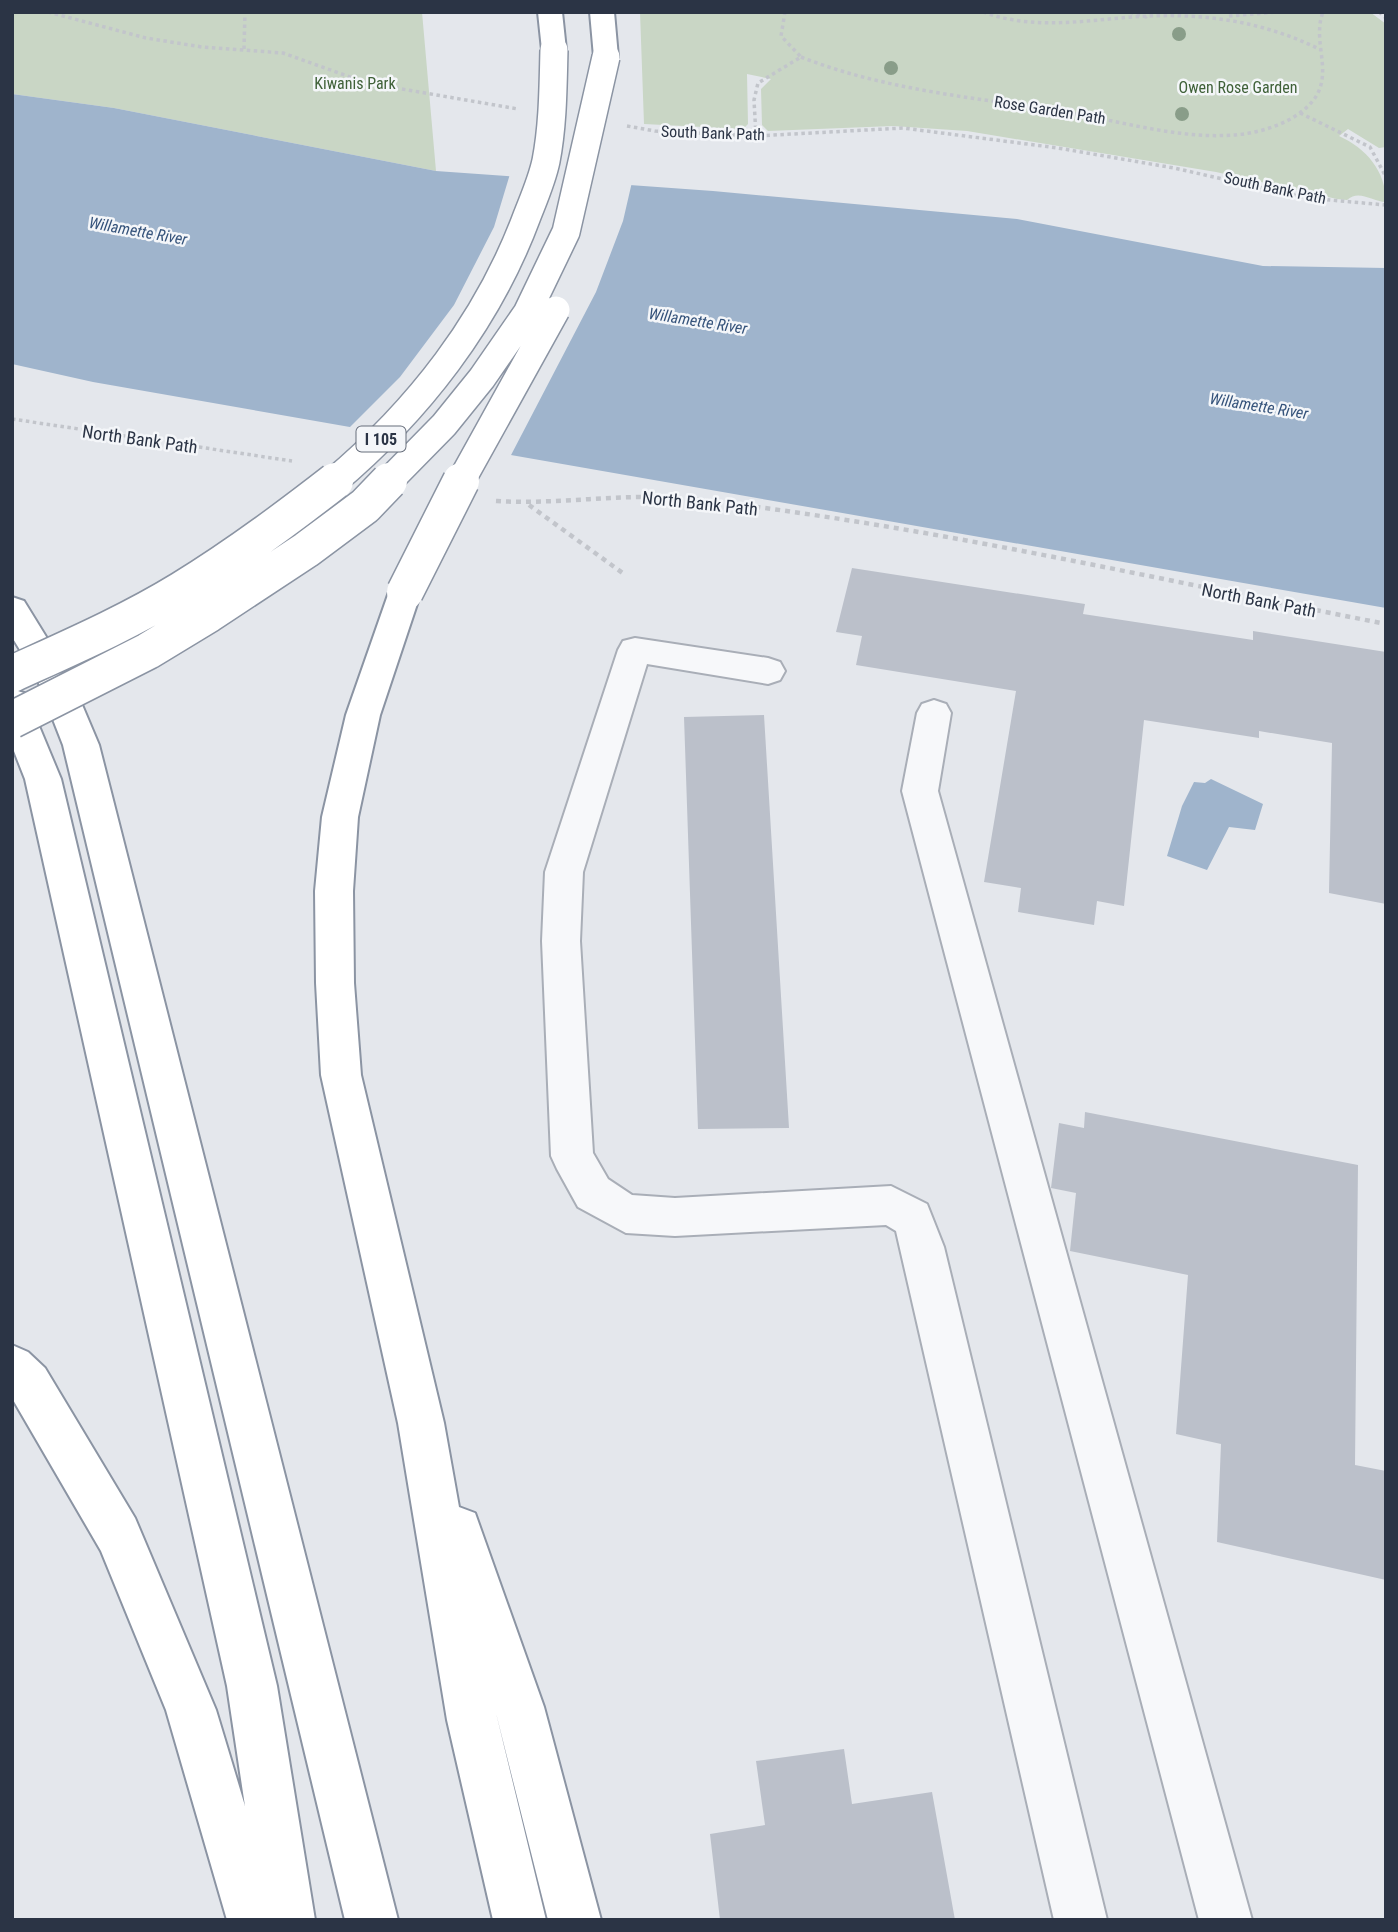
<svg xmlns="http://www.w3.org/2000/svg" width="1398" height="1932" font-family="'Roboto Condensed',sans-serif">
	<style>
		.green { fill: #c9d6c5 }
		.water { fill: #9fb4cc }
		.pier { fill: #e4e7ec }
		.building { fill: #bbc0ca }
		.lines { fill: none; stroke-linecap: round; stroke-linejoin: round }
		.minor-casing { stroke: #a9aeb7; stroke-width: 4 }
		.highway-casing { stroke: #8b94a3; stroke-width: 4 }
		.path-far1 { stroke: #c2c5cb; stroke-width: 3.5; stroke-dasharray: 3.5 3.5; stroke-linecap: butt }
		.path { stroke: #c2c5cb; stroke-width: 4.5; stroke-dasharray: 5 5; stroke-linecap: butt }
		.minor { fill: #f7f8fa; fill-rule: evenodd }
		.highway { fill: #fff; fill-rule: evenodd }
		.highway-bridge-far1-casing { stroke: #8b94a3; stroke-width: 30; stroke-linecap: butt }
		.highway-bridge-casing { stroke: #8b94a3; stroke-width: 39; stroke-linecap: butt }
		.highway-bridge-far1 { stroke: #fff; stroke-width: 27 }
		.highway-bridge { stroke: #fff; stroke-width: 36 }
		.tree { fill: #899d89 }
		.labels { text-anchor: middle; dominant-baseline: central; stroke-width: 5; stroke-linejoin: round; paint-order: stroke }
		.far-park-label { font-size: 16px; fill: #3f6138; stroke: #f4f6f9 }
		.far-street-label { font-size: 16px; fill: #2b3445; stroke: #f4f6f9 }
		.far-water-label { font-size: 16px; font-style: italic; fill: #34527a; stroke: #f4f6f9 }
		.shield { fill: #f4f6f9; stroke: #676e7b; stroke-width: 2 }
		.shield-label { font-size: 16px; font-weight: bold; fill: #2b3445 }
		.street-label { font-size: 18px; fill: #2b3445; stroke: #f4f6f9 }
	</style>
	<rect width="100%" height="100%" fill="#e4e7ec"/>
	<path class="green" d="M12,12h410l14,159 -322,-63 -102,-14z
		M640,12h730l16,12v123l-7,1 -31,-19 -9,7c27,12 47,35 47,66 -15,-1 -27,-13 -39,-2l-10,-1 -121,-27 -249,-41 -74,-5 -125,5 -6,-6 -1,-36 10,-10 -24,-5 1,50 -5,5 -99,-5z"/>
	<path class="water" d="M12,94l102,14 322,63 277,20 304,28 246,47 123,2v340l-1293,-226 -81,-18z
		M1211,779l52,25 -8,26 -26,-3 -22,43 -40,-14 15,-50 12,-24 11,1z"/>
	<path class="pier" d="M510,174l122,8 -9,39 -27,71 -86,165 -162,-28 52,-52 54,-72 40,-78z"/>
	<path class="building" d="M852,568l233,36 -2,10 170,26v-9l133,21v252l-57,-11 3,-150 -73,-12v7l-115,-18 -20,186 -27,-5 -3,24 -76,-13 3,-24 -37,-6 32,-191 -160,-26 6,-29 -26,-4z
		M764,715l25,413 -91,1 -14,-412z
		M1085,1112l273,53 -3,300 31,6v109l-169,-38 4,-98 -45,-10 12,-159 -118,-24 6,-58 -25,-5 8,-65 25,5z
		M844,1749l8,55 80,-12 23,128h-235l-10,-86 55,-9 -9,-64z"/>
	<g class="lines">
		<defs>
			<path id="minor" d="M635,638l133,20 12,4 5,9 -5,9 -12,4 -121,-20 -64,208 -3,69 13,212 15,26 24,16 43,3 216,-12 36,18 17,43 163,673h-53l-158,-689 -10,-6 -211,11 -49,-3 -48,-26 -21,-38 -6,-13 -9,-215 3,-69 73,-222 5,-9z
				M934,700l12,4 5,9 -13,78 314,1129h-53l-297,-1129 15,-78 5,-9z"/>
			<path id="highway" d="M538,12h24l4,38 -3,5h-18l-3,-5z
				M590,12h24l4,45 -3,5h-18l-3,-5z
				M405,580l12,4 4,8 -41,123 -22,102 -5,74 1,92 7,92 83,348 15,84 16,6 69,194 57,213h-53l-52,-207 50,207h-53l-46,-200 -49,-297 -77,-348 -5,-92 -1,-92 7,-74 24,-102 43,-123 4,-8z
				M12,597l12,4 45,73 30,71 299,1175h-53l-282,-1175 -27,-69 -24,-39z
				M12,689l12,4 5,9 32,77 216,907 38,234h-88l-61,-210 -65,-159 -89,-153v-53l16,7 17,16 90,150 81,192 29,96 -18,-120 -202,-907 -13,-33z"/>
		</defs>
		<use href="#minor" class="minor-casing"/>
		<use href="#highway" class="highway-casing"/>
		<path class="path-far1" d="M48,12l98,26 56,9 81,6 84,30 151,26
			M983,12c50,18 98,9 149,5 67,-5 129,3 189,33
			M1130,12l16,5 4,-5
			M1379,12l7,6
			M1229,16l49,-4
			M244,49l1,-37
			M801,57c89,35 182,41 275,57 52,9 105,25 158,21 27,-2 59,-12 77,-32 25,-28 0,-60 12,-91
			M1300,113l70,34 16,30
			M627,126l28,5 101,5 147,-8 155,20 116,20 133,30 79,7
			M756,136l-2,-36 4,-17 43,-26 -20,-21 4,-24
			M12,419l280,42"/>
		<path class="path" d="M496,501c65,4 131,-9 196,-2 233,26 464,80 694,125
			M529,505l95,69"/>
		<use href="#minor" class="minor"/>
		<use href="#highway" class="highway"/>
		<defs>
			<path id="highway-bridge-far1" d="M332,483c86,-72 156,-162 195,-267 7,-18 15,-36 19,-55 7,-36 7,-74 8,-111
				M387,483l57,-58 38,-47 45,-65 39,-81 40,-175
				M460,483l96,-173"/>
			<path id="highway-bridge" d="M405,592l56,-111
				M12,674c57,-26 115,-51 169,-84 54,-33 104,-70 154,-109
				M12,720l136,-69 61,-37 97,-64 59,-44 24,-25"/>
		</defs>
		<use href="#highway-bridge-far1" class="highway-bridge-far1-casing"/>
		<use href="#highway-bridge" class="highway-bridge-casing"/>
		<use href="#highway-bridge-far1" class="highway-bridge-far1"/>
		<use href="#highway-bridge" class="highway-bridge"/>
	</g>
	<g class="tree">
		<circle cx="1179" cy="34" r="7"/>
		<circle cx="891" cy="68" r="7"/>
		<circle cx="1182" cy="114" r="7"/>
	</g>
	<g class="labels">
		<g class="far-park-label">
			<text x="355" y="83">Kiwanis Park</text>
			<text x="1238" y="87">Owen Rose Garden</text>
		</g>
		<g class="far-street-label">
			<text transform="translate(1050 110) rotate(9)">Rose Garden Path</text>
			<text transform="translate(713 133) rotate(2)">South Bank Path</text>
			<text transform="translate(1275 188) rotate(12)">South Bank Path</text>
		</g>
		<g class="far-water-label">
			<text transform="translate(138 231) rotate(10)">Willamette River</text>
			<text transform="translate(698 321) rotate(9)">Willamette River</text>
			<text transform="translate(1259 406) rotate(9)">Willamette River</text>
		</g>
		<rect class="shield" x="356.5" y="426.5" width="49" height="25" rx="5"/>
		<g class="shield-label">
			<text x="381" y="439">I 105</text>
		</g>
		<g class="street-label">
			<text transform="translate(140 439) rotate(8)">North Bank Path</text>
			<text transform="translate(700 503) rotate(6)">North Bank Path</text>
			<text transform="translate(1259 600) rotate(11)">North Bank Path</text>
		</g>
	</g>
	<rect width="1398" height="1932" fill="none" stroke="#2b3445" stroke-width="28"/>
</svg>
